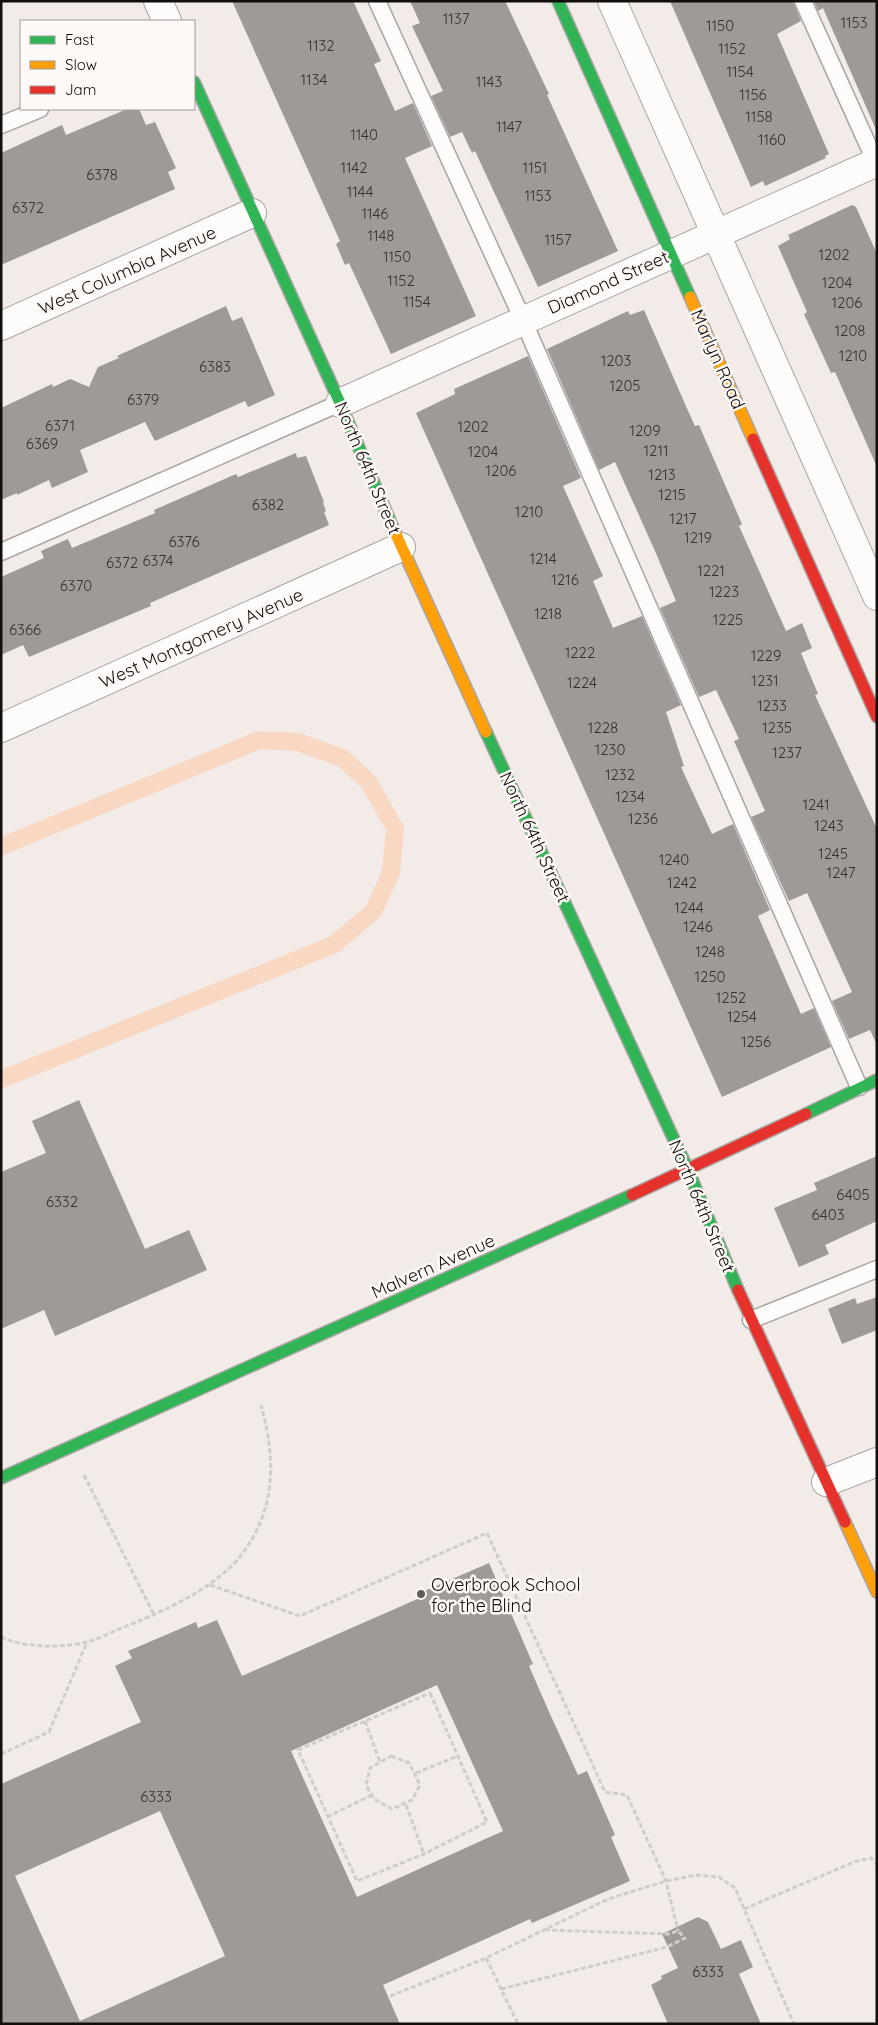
<svg xmlns="http://www.w3.org/2000/svg" width="878" height="2025" font-family="Quicksand,sans-serif">
	<style>
		.green { fill: #f8d7c3 }
		.building { fill: #9f9a97; fill-rule: evenodd }
		.lines { fill: none; stroke-linecap: round; stroke-linejoin: round }
		.lane-casing { stroke: #aaa5a2; stroke-width: 19 }
		.street-casing { stroke: #aaa5a2; stroke-width: 30 }
		.fast-casing { stroke: #aaa5a2; stroke-width: 14 }
		.slow-casing { stroke: #aaa5a2; stroke-width: 14 }
		.jam-casing { stroke: #aaa5a2; stroke-width: 14 }
		.path { stroke: #d0cdcc; stroke-width: 3; stroke-dasharray: 5 2.5; stroke-linecap: butt }
		.lane { stroke: #fdfcfb; stroke-width: 16 }
		.street { stroke: #fdfcfb; stroke-width: 28 }
		.fast { stroke: #30b455; stroke-width: 11 }
		.slow { stroke: #ff9f0a; stroke-width: 11 }
		.jam { stroke: #e5322d; stroke-width: 11 }
		.poi-dot { fill: #615c59; stroke: #fef9f6; stroke-width: 2 }
		.labels { text-anchor: middle; dominant-baseline: central; stroke-width: 5; stroke-linejoin: round; paint-order: stroke }
		.number-label { font-size: 15px; fill: #36322f }
		.street-label { font-size: 18px; fill: #130f0c; stroke: #fef9f6 }
		.poi-label { font-size: 18px; fill: #130f0c; stroke: #fef9f6; text-anchor: start }
	</style>
	<rect width="100%" height="100%" fill="#f2ebe7"/>
	<path class="green" d="M258,731l42,2 47,17 29,27 28,50 -4,47 -19,42 -42,36 -338,137v-19l328,-133 38,-32 15,-35 4,-40 -24,-42 -24,-22 -42,-15 -35,-2 -260,107v-19z"/>
	<path class="building" d="M232,1h121l28,60 -7,3 21,47 18,-8 19,43 -27,12 71,158 -85,38 -42,-91 -4,2 -9,-21 4,-3z
		M410,1h95l44,93 -2,1 71,156 -80,36 -63,-136 -3,2 -10,-21 -12,5 -19,-41 12,-5 -31,-65 8,-3z
		M670,1h123l8,20 -24,13 52,120 -4,2 1,2 -61,28 -2,-5 -12,6z
		M814,1h63v131l-54,-124 -5,3z
		M127,109h12l7,16 9,-3 21,46 -8,4 7,17 -174,76v-112l61,-28 4,10z
		M852,205l4,2 21,47v213l-42,-95 -4,1 -27,-59 3,-2 -29,-66 12,-7 -2,-4z
		M226,306l6,15 10,-4 33,78 -27,12 -3,-6 -90,40 -10,-19 -65,28 8,22 -36,16 -3,-8 -32,15v-2l-16,7v-92l51,-24 1,3 17,-8 19,8 9,-20 21,-9 -2,-2z
		M644,310l41,94 10,22 4,-1 43,99 -3,2 47,105 16,-8 10,25 -11,5 17,41 -3,1 62,134v216l-7,-15 -21,9 -17,-38 20,-9 -45,-99 -18,8 -38,-84 14,-6 -31,-70 5,-2 -23,-49 -17,7 -39,-89 16,-7 -21,-50 -40,-89 -16,8 -52,-121 81,-38 2,4z
		M528,356l53,122 -18,8 40,90 -10,5 20,47 29,-12 39,89 -15,7 18,54 -3,1 31,67 21,-10 37,86 -12,6 31,71 12,27 13,-6 17,39 -109,50 -306,-684 39,-19 -1,-5z
		M296,453l1,5 9,-2 18,46 -1,1 3,8 -2,1 5,13 -179,78 1,3 -122,51 -6,-12 -22,10v-78l43,-19 -3,-7 27,-12 4,9 83,-35 -1,-3 82,-36 2,3z
		M79,1100l66,149 44,-19 18,40 -152,66 -11,-26 -43,19v-157l45,-19 -14,-32z
		M877,1156v65l-52,24 4,9 -30,13 -25,-59 43,-18 -3,-7z
		M877,1297v33l-35,14 -14,-35 27,-11 2,6z
		M489,1563l44,101 -4,2 21,48 28,61 9,-4 28,64 -4,2 19,44 -98,42 -2,-4 -147,66 17,39h-399v-240l140,-62 -26,-56 17,-8 -4,-7 68,-29 2,6 19,-8 25,56 180,-79 -2,-4zM437,1685l66,146 -146,66 -66,-146zM160,1811l65,145 -145,65 -65,-145z
		M698,1917l10,5 13,27 20,-9 12,27 -14,7 22,50h-93l-17,-39 11,-6 -1,-3 17,-8 -16,-34z"/>
	<g class="lines">
		<defs>
			<path id="lane" d="M377,1l146,319 336,767
				M803,1l74,164
				M1,125l39,-16
				M1,552l339,-149
				M751,1320l126,-51"/>
			<path id="street" d="M158,1l9,20
				M612,1l265,595
				M1,326l251,-113
				M340,403l537,-241
				M1,728l400,-181
				M826,1482l51,-20"/>
			<path id="fast" d="M558,1l132,296
				M194,82l146,321 53,125
				M486,732l202,438 50,120
				M806,1114l71,-34
				M1,1478l631,-283"/>
			<path id="slow" d="M690,297l63,142
				M393,528l93,204
				M845,1522l32,70"/>
			<path id="jam" d="M753,439l124,278
				M632,1195l174,-81
				M738,1290l107,232"/>
		</defs>
		<use href="#lane" class="lane-casing"/>
		<use href="#street" class="street-casing"/>
		<use href="#fast" class="fast-casing"/>
		<use href="#slow" class="slow-casing"/>
		<use href="#jam" class="jam-casing"/>
		<path class="path" d="M84,1475l70,140
			M210,1585l90,31 187,-83 118,259 22,3 39,86 12,50
			M1,1637c22,11 62,11 86,5 11,-3 21,-8 32,-13 41,-16 100,-41 126,-79 32,-46 30,-94 16,-145
			M430,1693l57,129 -63,32 -67,27 -59,-131z
			M365,1721l15,41
			M1,1754l48,-22 38,-90
			M391,1756l18,7 11,22 -8,15 -20,9 -18,-10 -8,-14 4,-17z
			M416,1773l42,-17
			M406,1805l18,49
			M327,1817l45,-22
			M744,1909l110,-47 17,-4 6,6
			M486,1958l32,66
			M501,1989l166,-42 18,-9 -7,-7 -10,3 -122,-4
			M390,1996l96,-38 122,-59 58,-18 30,-6 23,2 16,11 59,136"/>
		<use href="#lane" class="lane"/>
		<use href="#street" class="street"/>
		<use href="#fast" class="fast"/>
		<use href="#slow" class="slow"/>
		<use href="#jam" class="jam"/>
	</g>
	<circle class="poi-dot" cx="421" cy="1594" r="5"/>
	<g class="labels">
		<g class="number-label">
			<text x="456" y="18">1137</text>
			<text x="854" y="22">1153</text>
			<text x="720" y="25">1150</text>
			<text x="321" y="45">1132</text>
			<text x="732" y="48">1152</text>
			<text x="740" y="71">1154</text>
			<text x="314" y="79">1134</text>
			<text x="489" y="81">1143</text>
			<text x="753" y="94">1156</text>
			<text x="759" y="116">1158</text>
			<text x="509" y="126">1147</text>
			<text x="364" y="134">1140</text>
			<text x="772" y="139">1160</text>
			<text x="354" y="167">1142</text>
			<text x="535" y="167">1151</text>
			<text x="102" y="174">6378</text>
			<text x="360" y="191">1144</text>
			<text x="538" y="195">1153</text>
			<text x="28" y="207">6372</text>
			<text x="375" y="213">1146</text>
			<text x="381" y="235">1148</text>
			<text x="558" y="239">1157</text>
			<text x="834" y="254">1202</text>
			<text x="397" y="256">1150</text>
			<text x="401" y="280">1152</text>
			<text x="837" y="282">1204</text>
			<text x="417" y="301">1154</text>
			<text x="847" y="302">1206</text>
			<text x="850" y="330">1208</text>
			<text x="853" y="355">1210</text>
			<text x="616" y="360">1203</text>
			<text x="215" y="366">6383</text>
			<text x="625" y="385">1205</text>
			<text x="143" y="399">6379</text>
			<text x="60" y="425">6371</text>
			<text x="473" y="426">1202</text>
			<text x="645" y="430">1209</text>
			<text x="42" y="443">6369</text>
			<text x="656" y="450">1211</text>
			<text x="483" y="451">1204</text>
			<text x="501" y="470">1206</text>
			<text x="662" y="474">1213</text>
			<text x="672" y="494">1215</text>
			<text x="268" y="504">6382</text>
			<text x="529" y="511">1210</text>
			<text x="683" y="518">1217</text>
			<text x="698" y="537">1219</text>
			<text x="184" y="541">6376</text>
			<text x="543" y="558">1214</text>
			<text x="158" y="560">6374</text>
			<text x="122" y="562">6372</text>
			<text x="711" y="570">1221</text>
			<text x="565" y="579">1216</text>
			<text x="76" y="585">6370</text>
			<text x="724" y="591">1223</text>
			<text x="548" y="613">1218</text>
			<text x="728" y="619">1225</text>
			<text x="25" y="629">6366</text>
			<text x="580" y="652">1222</text>
			<text x="766" y="655">1229</text>
			<text x="765" y="680">1231</text>
			<text x="582" y="682">1224</text>
			<text x="772" y="705">1233</text>
			<text x="603" y="727">1228</text>
			<text x="777" y="727">1235</text>
			<text x="610" y="749">1230</text>
			<text x="787" y="752">1237</text>
			<text x="620" y="774">1232</text>
			<text x="630" y="796">1234</text>
			<text x="816" y="804">1241</text>
			<text x="643" y="818">1236</text>
			<text x="829" y="825">1243</text>
			<text x="833" y="853">1245</text>
			<text x="674" y="859">1240</text>
			<text x="841" y="872">1247</text>
			<text x="682" y="882">1242</text>
			<text x="689" y="907">1244</text>
			<text x="698" y="926">1246</text>
			<text x="710" y="951">1248</text>
			<text x="710" y="976">1250</text>
			<text x="731" y="997">1252</text>
			<text x="742" y="1016">1254</text>
			<text x="756" y="1041">1256</text>
			<text x="853" y="1194">6405</text>
			<text x="62" y="1201">6332</text>
			<text x="828" y="1214">6403</text>
			<text x="156" y="1796">6333</text>
			<text x="708" y="1971">6333</text>
		</g>
		<g class="street-label">
			<text transform="translate(127 270) rotate(-24)">West Columbia Avenue</text>
			<text transform="translate(608 282) rotate(-24)">Diamond Street</text>
			<text transform="translate(718 359) rotate(66)">Marlyn Road</text>
			<text transform="translate(368 468) rotate(67)">North 64th Street</text>
			<text transform="translate(201 638) rotate(-24)">West Montgomery Avenue</text>
			<text transform="translate(535 837) rotate(65)">North 64th Street</text>
			<text transform="translate(702 1206) rotate(67)">North 64th Street</text>
			<text transform="translate(433 1266) rotate(-24)">Malvern Avenue</text>
		</g>
		<g class="poi-label">
			<text x="431" y="1584">Overbrook School<tspan x="431" dy="21">for the Blind</tspan></text>
		</g>
	</g>
	<rect width="878" height="2025" fill="none" stroke="#130f0c" stroke-width="5"/>
	<rect x="20" y="20" width="175" height="90" fill="#fef9f6" stroke="#a09b98"/>
	<rect x="30" y="36" width="25" height="8" fill="#30b455" stroke="#a09b98"/>
	<text x="65" y="45" font-size="15" fill="#130f0c">Fast</text>
	<rect x="30" y="61" width="25" height="8" fill="#ff9f0a" stroke="#a09b98"/>
	<text x="65" y="70" font-size="15" fill="#130f0c">Slow</text>
	<rect x="30" y="86" width="25" height="8" fill="#e5322d" stroke="#a09b98"/>
	<text x="65" y="95" font-size="15" fill="#130f0c">Jam</text>
</svg>
